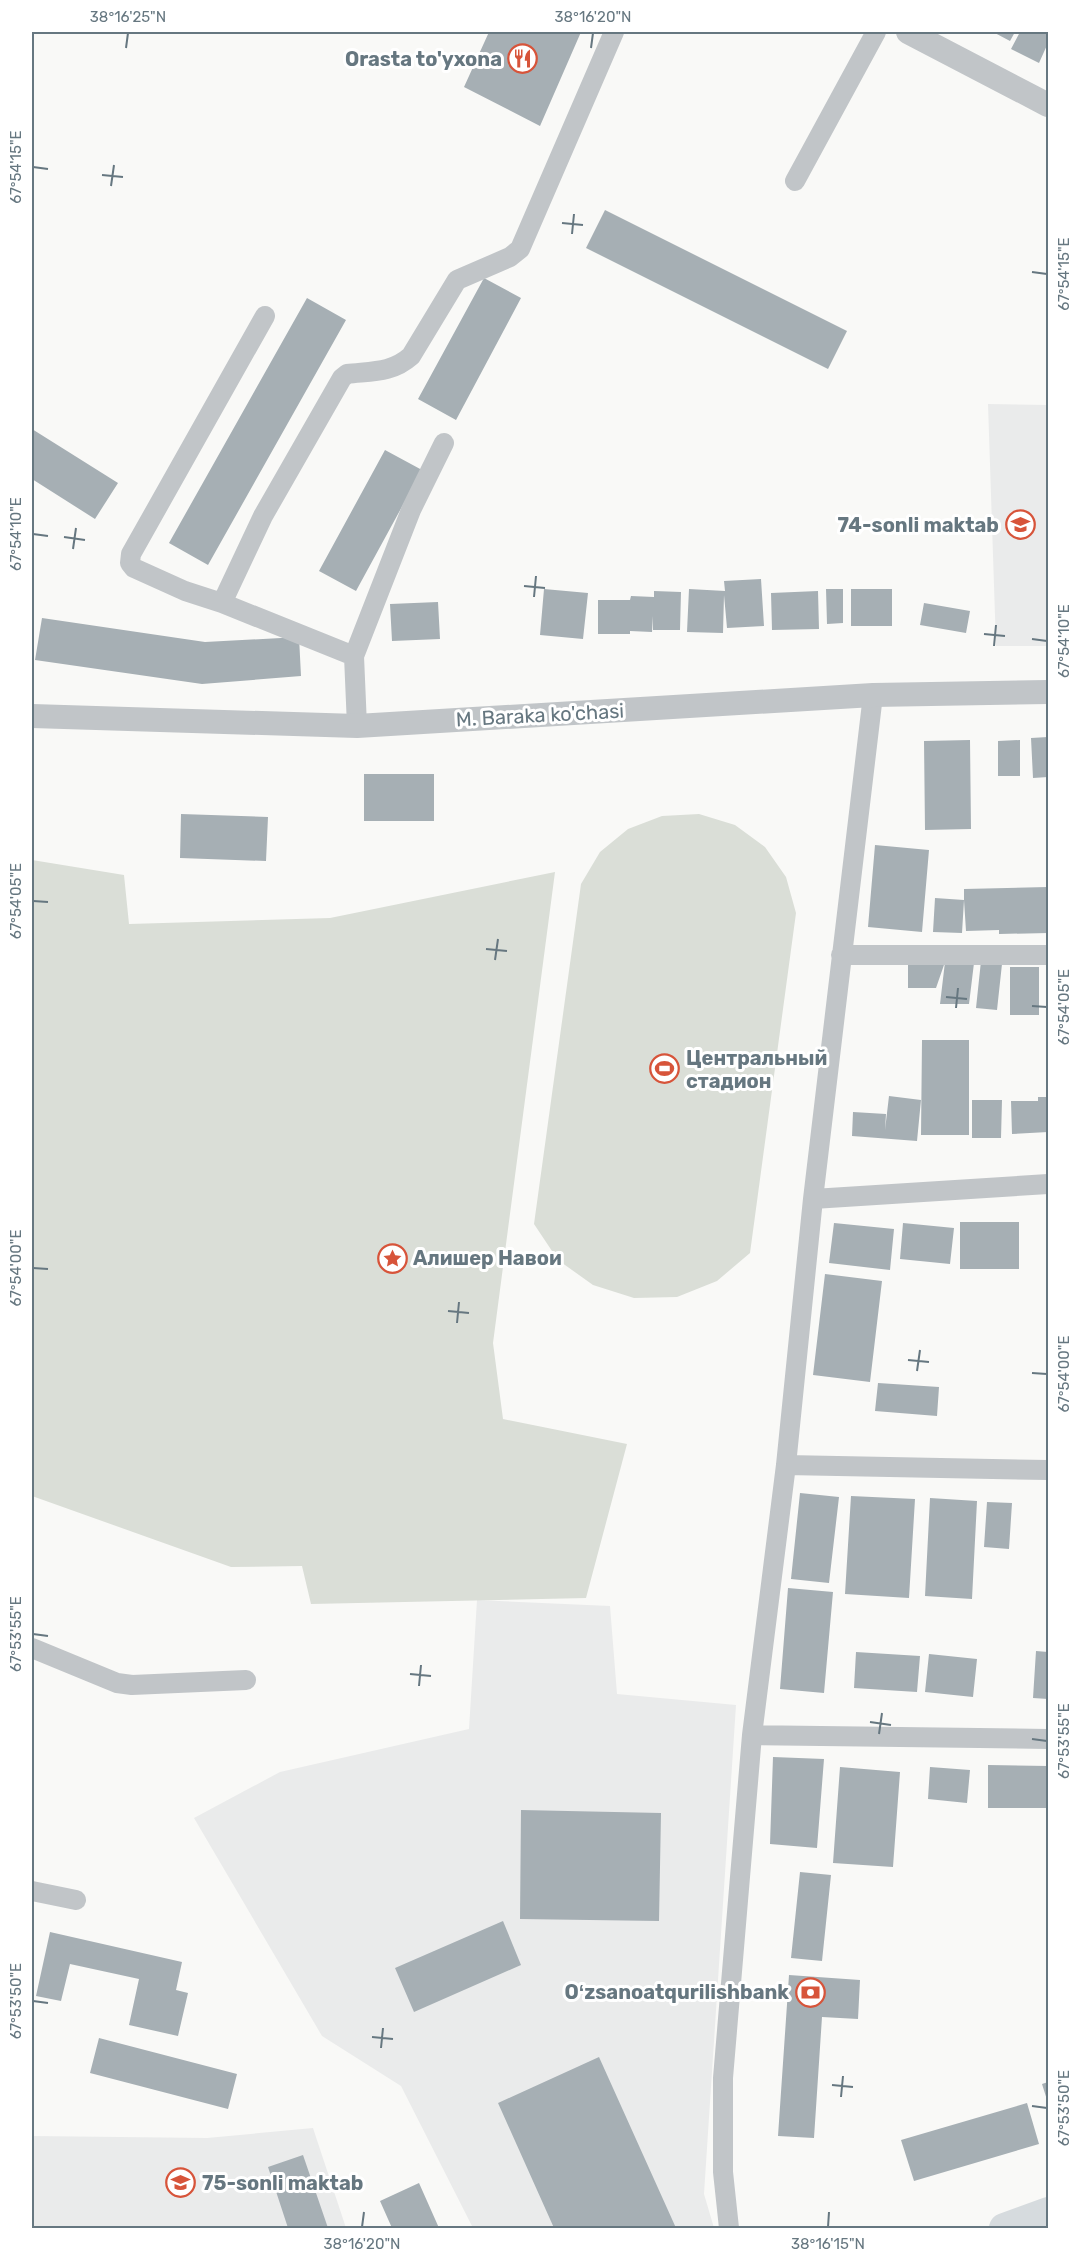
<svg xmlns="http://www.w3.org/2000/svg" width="1080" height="2260" font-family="Rubik,sans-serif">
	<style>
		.built { fill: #eaebeb }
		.green { fill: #daded7 }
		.building { fill: #a6afb4 }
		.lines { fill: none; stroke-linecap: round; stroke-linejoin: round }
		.minor { stroke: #c1c5c8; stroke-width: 20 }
		.tertiary { stroke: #c1c5c8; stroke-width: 24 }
		.primary { stroke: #d6dbde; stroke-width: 30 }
		.ticks { fill: none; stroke: #667780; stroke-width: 2 }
		.labels { text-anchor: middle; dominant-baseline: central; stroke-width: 6; stroke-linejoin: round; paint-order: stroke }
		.poi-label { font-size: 20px; font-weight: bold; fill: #667780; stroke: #fff; text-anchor: end }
		.street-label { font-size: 20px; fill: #667780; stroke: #fff }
		.neatline { fill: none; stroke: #667780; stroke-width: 2 }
		.ticks-label { font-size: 15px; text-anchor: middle; fill: #667780 }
	</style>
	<rect width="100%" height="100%" fill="#f9f9f7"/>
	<path class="built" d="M988,404l60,1v241h-52z
		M477,1600l133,6 7,88 119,11 -32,489 10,34h-241l-72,-142 -79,-50 -128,-218 86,-46 189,-43z
		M313,2128l33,100h-314v-92l175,2z"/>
	<path class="green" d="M699,814l36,11 30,22 21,30 10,36 -46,340 -33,28 -40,16 -43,1 -41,-13 -35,-25 -24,-36 47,-340 19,-32 28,-23 34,-13z
		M32,860l92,15 5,49 201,-6 225,-46 -62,471 10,76 124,25 -41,154 -275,6 -9,-38 -71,1 -199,-71z"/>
	<path class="building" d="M489,32h92l-41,94 -76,-39z
		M993,32h22l-5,9z
		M1020,32h28v11l-9,20 -28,-14z
		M605,210l242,121 -19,38 -242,-121z
		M484,278l37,20 -65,122 -38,-21z
		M307,298l39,22 -138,245 -39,-22z
		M32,429l86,54 -23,36 -63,-40z
		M385,450l37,20 -66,121 -37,-20z
		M761,579l3,47 -37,2 -3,-33 -1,38 -36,-1 2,-43 36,2 -1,-10z
		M544,589l44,4 -5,46 -43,-4z
		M826,589h17v34l-16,1z
		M851,589h41v37h-41z
		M654,591l27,1 -1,38h-27v-14l-1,16 -22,-1v3h-32v-34h32l1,-4 23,1z
		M818,591l1,38 -47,1 -1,-37z
		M438,602l2,37 -48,2 -2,-37z
		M924,603l46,8 -4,22 -46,-8z
		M42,618l163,24 94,-5 2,39 -99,8 -167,-24z
		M1048,737v40l-15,1 -2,-40z
		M970,740l1,89 -46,1 -1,-89z
		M1020,740v36h-22v-35z
		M364,774h70v47h-70z
		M181,814l87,3 -2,44 -86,-3z
		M875,845l54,5 -7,82 -54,-5z
		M1048,887v46l-49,1v-4l-33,1 -2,-31 -2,33 -29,-1 2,-34 29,2v-11z
		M981,961l21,3 -5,46 -21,-2z
		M908,962h37l-9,26h-28z
		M945,962l29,1 -5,41h-29z
		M1010,967h29v48h-29z
		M922,1040h47v95h-48z
		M889,1096l32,4 -4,41 -65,-5 1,-24 33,2 -1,16z
		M1038,1097h10v35l-36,2 -1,-33h27z
		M972,1100h30l-1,38h-29z
		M960,1222h59v47h-59z
		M834,1223l60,6 -4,41 -61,-7z
		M903,1223l51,5 -4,36 -50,-5z
		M825,1274l57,7 -12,101 -57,-7z
		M878,1383l61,4 -2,29 -62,-5z
		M800,1493l39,4 -10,86 -38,-4z
		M851,1496l64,3 -6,99 -64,-4z
		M930,1498l47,3 -5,98 -47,-3z
		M987,1502l25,1 -3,46 -25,-2z
		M788,1588l45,4 -9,101 -44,-4z
		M1036,1651l12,1v47l-15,-1z
		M856,1652l64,4 -3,36 -63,-4z
		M929,1654l48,5 -4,38 -48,-5z
		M773,1757l51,2 -7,89 -47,-4z
		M988,1765l60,1v42h-60z
		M840,1767l60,5 -7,95 -60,-4z
		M930,1767l40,3 -3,33 -39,-4z
		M521,1810l140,3 -2,108 -139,-2z
		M800,1872l31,3 -9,86 -31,-3z
		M503,1921l18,44 -107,47 -19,-44z
		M50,1932l132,30 -6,28 12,3 -10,43 -49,-11 10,-46 -69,-15 -9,37 -25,-5z
		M789,1975l71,5 -2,39 -36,-2 -8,121 -36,-2z
		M99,2038l138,36 -9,35 -138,-36z
		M599,2057l77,171h-122l-56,-125z
		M1048,2082v21l-6,-19z
		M1027,2103l12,41 -125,37 -13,-41z
		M303,2155l25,73h-40l-20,-61z
		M419,2183l20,45h-47l-12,-27z"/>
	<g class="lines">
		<path class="minor" d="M795,181l81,-149
			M265,316l-134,238 -1,9 4,5 51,23 37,12 132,53
			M222,603l41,-87 79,-138 5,-4c25,-3 45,-1 64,-18l46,-76 53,-23 10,-8 94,-217
			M357,726l-3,-70 57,-146 33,-67
			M841,955h207
			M813,1199l235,-15
			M786,1465l262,5
			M32,1648l85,35 15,2 114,-5
			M752,1735l296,4
			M32,1891l44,9
			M729,2228l-6,-56v-94l29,-343 34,-270 27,-266 60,-504"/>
		<path class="tertiary" d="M908,32l140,73
			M32,716l325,10 516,-31 175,-3"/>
		<path class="primary" d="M1004,2228l44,-16"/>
	</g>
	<path class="ticks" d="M126,48l2,-15M591,48l2,-15M33,167l15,2M102,175l21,2M111,186l3,-21M562,223l21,2M572,234l2,-20M1032,272l15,2M33,534l15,2M64,537l21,3M73,549l3,-21M524,586l21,2M534,597l2,-21M984,634l21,2M1032,639l15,2M994,646l2,-21M33,901l15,1M486,949l21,2M495,960l3,-21M946,997l21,2M1032,1006l15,1M956,1008l2,-20M33,1268l15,1M448,1311l21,2M457,1323l2,-21M908,1360l21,2M917,1371l3,-21M1032,1373l15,1M33,1634l15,2M410,1674l21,2M419,1686l2,-21M870,1722l21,3M879,1734l3,-21M1032,1739l15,2M33,2001l15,2M372,2037l21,2M381,2048l2,-20M832,2085l21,2M841,2097l2,-21M1032,2106l15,2M362,2227l2,-15M828,2227l1,-15"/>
	<defs>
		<symbol id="restaurant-ring" viewBox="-11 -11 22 22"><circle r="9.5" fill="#fff" stroke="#d7543a" stroke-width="1.5"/><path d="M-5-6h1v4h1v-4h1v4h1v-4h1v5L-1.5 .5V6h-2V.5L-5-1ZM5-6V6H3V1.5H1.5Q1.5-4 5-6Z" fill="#d7543a"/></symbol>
		<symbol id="school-ring" viewBox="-11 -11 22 22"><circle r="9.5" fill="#fff" stroke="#d7543a" stroke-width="1.5"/><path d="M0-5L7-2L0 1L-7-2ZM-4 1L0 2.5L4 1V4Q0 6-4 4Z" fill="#d7543a"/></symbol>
		<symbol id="stadium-ring" viewBox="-11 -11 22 22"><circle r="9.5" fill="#fff" stroke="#d7543a" stroke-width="1.5"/><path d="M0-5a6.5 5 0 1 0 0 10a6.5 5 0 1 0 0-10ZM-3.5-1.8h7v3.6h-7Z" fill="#d7543a"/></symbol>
		<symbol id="sight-ring" viewBox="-11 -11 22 22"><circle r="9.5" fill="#fff" stroke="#d7543a" stroke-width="1.5"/><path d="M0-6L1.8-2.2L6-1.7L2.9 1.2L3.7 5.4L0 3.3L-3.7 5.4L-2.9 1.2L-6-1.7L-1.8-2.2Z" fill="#d7543a"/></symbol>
		<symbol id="bank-ring" viewBox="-11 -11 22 22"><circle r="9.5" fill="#fff" stroke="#d7543a" stroke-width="1.5"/><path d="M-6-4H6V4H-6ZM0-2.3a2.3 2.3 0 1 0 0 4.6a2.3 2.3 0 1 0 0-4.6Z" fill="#d7543a"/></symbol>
	</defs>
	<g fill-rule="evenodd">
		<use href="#restaurant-ring" x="506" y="42" width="33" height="33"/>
		<use href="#school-ring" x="1004" y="508" width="33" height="33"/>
		<use href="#stadium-ring" x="648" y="1052" width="33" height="33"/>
		<use href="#sight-ring" x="376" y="1242" width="33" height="33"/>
		<use href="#bank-ring" x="794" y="1976" width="33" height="33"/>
		<use href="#school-ring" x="164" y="2166" width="33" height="33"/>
	</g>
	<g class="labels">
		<g class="poi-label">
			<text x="502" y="59">Orasta to'yxona</text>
			<text x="999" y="525">74-sonli maktab</text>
			<text x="686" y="1058" text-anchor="start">Центральный<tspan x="686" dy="23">стадион</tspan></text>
			<text x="413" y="1258" text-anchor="start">Алишер Навои</text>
			<text x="789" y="1992">Oʻzsanoatqurilishbank</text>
			<text x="202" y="2183" text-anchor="start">75-sonli maktab</text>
		</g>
		<g class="street-label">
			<text transform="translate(540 715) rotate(-3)">M. Baraka ko'chasi</text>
		</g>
	</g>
	<rect width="1080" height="2260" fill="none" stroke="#ffffff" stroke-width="66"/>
	<rect x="33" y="33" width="1014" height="2194" class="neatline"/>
	<g class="ticks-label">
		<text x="128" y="22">38°16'25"N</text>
		<text x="593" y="22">38°16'20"N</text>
		<text transform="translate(16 167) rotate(-90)" y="5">67°54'15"E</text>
		<text transform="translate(1064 274) rotate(-90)" y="5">67°54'15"E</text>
		<text transform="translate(16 534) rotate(-90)" y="5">67°54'10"E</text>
		<text transform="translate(1064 641) rotate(-90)" y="5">67°54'10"E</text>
		<text transform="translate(16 901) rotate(-90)" y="5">67°54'05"E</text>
		<text transform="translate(1064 1007) rotate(-90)" y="5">67°54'05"E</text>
		<text transform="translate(16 1268) rotate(-90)" y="5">67°54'00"E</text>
		<text transform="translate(1064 1374) rotate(-90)" y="5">67°54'00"E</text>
		<text transform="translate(16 1634) rotate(-90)" y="5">67°53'55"E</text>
		<text transform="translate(1064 1741) rotate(-90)" y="5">67°53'55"E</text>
		<text transform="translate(16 2001) rotate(-90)" y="5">67°53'50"E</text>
		<text transform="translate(1064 2108) rotate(-90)" y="5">67°53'50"E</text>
		<text x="362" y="2249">38°16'20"N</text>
		<text x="828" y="2249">38°16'15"N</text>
	</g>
</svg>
